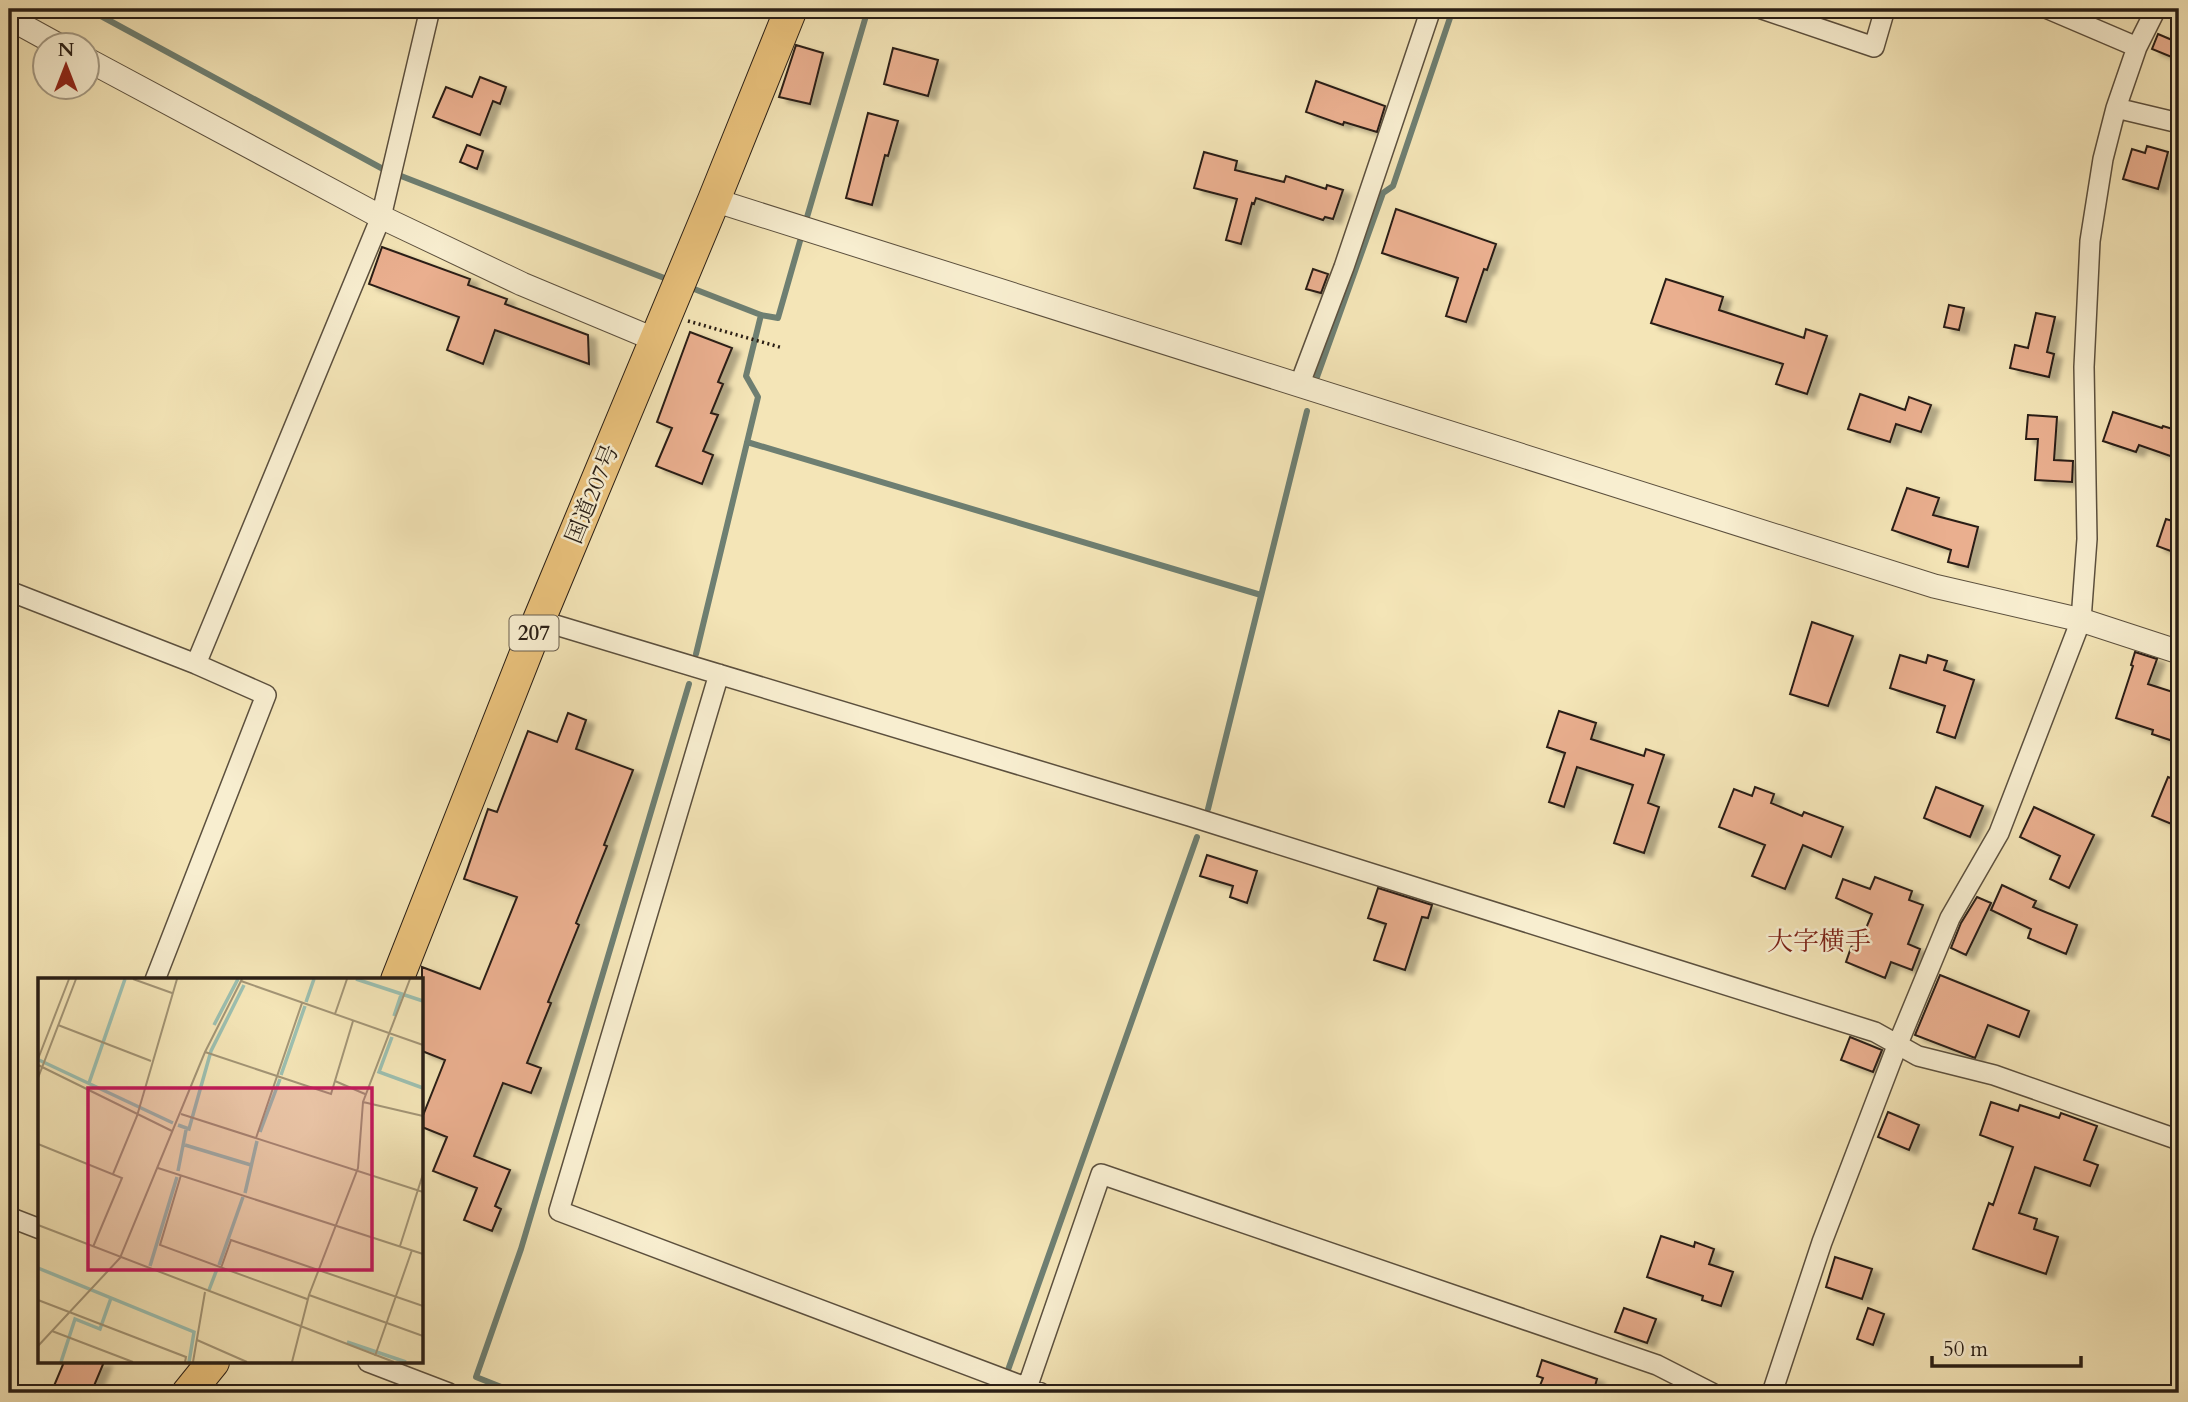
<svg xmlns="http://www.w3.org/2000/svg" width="2188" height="1402" font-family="Cardo,'Noto Serif JP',serif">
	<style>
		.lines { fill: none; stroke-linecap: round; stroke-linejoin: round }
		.stream { stroke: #6e7f72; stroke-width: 6 }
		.building { fill: #eaaf8f; stroke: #291e15; stroke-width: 2; filter: url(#shadow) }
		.minor-casing { stroke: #5c503e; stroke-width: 22 }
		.tertiary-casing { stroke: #5c503e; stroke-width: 25 }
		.trunk-casing { stroke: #291e15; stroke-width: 34 }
		.path { stroke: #291e15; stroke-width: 3.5; stroke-dasharray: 2 3.5; stroke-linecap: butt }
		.minor { stroke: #f8eed0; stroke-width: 19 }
		.tertiary { stroke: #f8eed0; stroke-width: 23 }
		.trunk { stroke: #eac27c; stroke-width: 32 }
		.labels { text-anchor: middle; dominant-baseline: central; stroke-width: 5; stroke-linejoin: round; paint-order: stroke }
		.shield { fill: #f8eed0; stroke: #675c4d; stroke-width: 2 }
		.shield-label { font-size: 21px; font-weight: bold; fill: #291e15 }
		.street-label { font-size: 23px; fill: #291e15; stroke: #f8eed0 }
		.quarter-label { font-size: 26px; fill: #7a1f14; stroke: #f8eed0 }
		.inset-river { fill: none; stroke: #9cbfb0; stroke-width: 3.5 }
		.inset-road { fill: none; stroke: #a39576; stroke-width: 2 }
		.view { fill: #c2185b; fill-opacity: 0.15; stroke: #c2185b; stroke-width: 3.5 }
		.inset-edge { fill: none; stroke: #291e15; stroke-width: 3.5 }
	</style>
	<defs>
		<filter id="shadow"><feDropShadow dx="8" dy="4.5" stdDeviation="2" flood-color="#0004"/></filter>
	</defs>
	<rect width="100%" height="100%" fill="#f4e5b7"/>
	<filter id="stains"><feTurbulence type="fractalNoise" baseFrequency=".00286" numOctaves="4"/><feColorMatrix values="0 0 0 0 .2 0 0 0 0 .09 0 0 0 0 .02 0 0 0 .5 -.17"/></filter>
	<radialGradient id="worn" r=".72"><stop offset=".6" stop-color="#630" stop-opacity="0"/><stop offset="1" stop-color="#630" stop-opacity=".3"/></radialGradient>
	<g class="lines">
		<path class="stream" d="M88,9l295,160 289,112
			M805,224l63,-215
			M689,287l72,28 17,3 24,-84
			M1317,377l66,-184 10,-7 60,-177
			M747,442l514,153
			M696,654l62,-257 -12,-21 15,-61
			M1208,809l99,-398
			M1008,1370l189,-533
			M516,1393l-40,-16 45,-128 168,-565"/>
	</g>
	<path class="building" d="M2158,34l21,9v17l-27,-11z
		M796,45l27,8 -13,51 -31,-7z
		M893,48l45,12 -10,36 -44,-12z
		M480,77l26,10 -6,17 -7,-3 -13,34 -47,-18 13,-30 26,10z
		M1316,81l69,25 -8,26 -33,-10 -1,3 -37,-13z
		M868,113l30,8 -10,35 -3,-1 -13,50 -26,-7z
		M467,145l16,6 -6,18 -17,-7z
		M2147,146l21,6 -10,37 -35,-10 9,-30 13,4z
		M1204,152l33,9 -2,9 49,12 2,-6 40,13 1,-4 16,5 -10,29 -8,-2 -2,3 -67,-22 -2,6 -2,-1 -11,41 -15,-4 11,-41 -43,-11z
		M1396,209l100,35 -9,26 -3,-1 -18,53 -20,-6 12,-38 -76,-25z
		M382,247l88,32 -2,6 39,14 -2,5 83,31 1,29 -94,-34 -12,34 -36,-14 12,-33 -90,-33z
		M1313,269l15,5 -7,19 -15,-4z
		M1666,279l57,18 -4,13 85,28 2,-9 21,7 -20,58 -31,-10 7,-20 -132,-41z
		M1949,305l15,3 -5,22 -15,-3z
		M2036,313l19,4 -8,35 7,2 -5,23 -39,-9 5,-23 13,3z
		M690,332l42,16 -14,34 5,2 -12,29 7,2 -15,36 10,4 -11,29 -46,-18 16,-38 -15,-6z
		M1860,394l45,16 4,-13 22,8 -10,27 -25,-8 -6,18 -42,-13z
		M2113,412l49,16 1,-2 16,5v28l-40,-14 -3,7 -33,-11z
		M2028,415l29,2 -3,43 19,1 -1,21 -37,-2 3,-41h-12z
		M1907,488l32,10 -6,17 45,12 -10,40 -20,-5 3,-12 -59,-20z
		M2166,519l13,4v31l-22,-8z
		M1812,622l41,14 -25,70 -38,-12z
		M2135,652l22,7 -9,25 31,10v49l-27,-9 1,-4 -37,-12 17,-52 -2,-1z
		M1900,655l26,8 2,-8 19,6 -3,9 30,10 -19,58 -18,-6 8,-26 -55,-18z
		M1559,711l37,12 -5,16 53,17 2,-7 18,6 -16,48 11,4 -15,46 -30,-10 19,-58 -56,-18 -13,40 -15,-5 16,-49 -18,-6z
		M568,713l18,7 -10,29 57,21 -29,75 3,1 -31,77 3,2 -31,77 3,1 -24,60 14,5 -10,25 -28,-10 -29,73 36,14 -15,36 6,3 -9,22 -28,-11 13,-32 -44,-17 14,-34 -25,-10v-9l23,-58 -23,-9v-84l58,22 37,-92 -53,-18 24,-70 9,3 31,-81 29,11z
		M2168,777l11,4v46l-27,-11z
		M1755,787l19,7 -3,9 31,13 2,-4 39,15 -12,30 -28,-12 -18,44 -33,-13 13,-31 -46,-18 15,-38 18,7z
		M1936,787l47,19 -13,31 -46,-19z
		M2034,807l60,28 -25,53 -19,-9 10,-23 -40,-19z
		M1207,855l50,16 -10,32 -17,-6 3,-11 -33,-10z
		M1875,877l37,14 -3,9 14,5 -15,39 12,5 -8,21 -21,-8 -6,16 -39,-16 7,-20 6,3 13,-31 -36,-16 7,-19 27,10z
		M2002,885l34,16 -3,6 44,18 -11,29 -38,-16 3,-9 -40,-19z
		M1378,888l54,17 -4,13 -6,-1 -17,53 -31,-10 12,-36 -18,-6z
		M1977,897l14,6 -25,52 -15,-7 10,-25z
		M1940,975l89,36 -10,26 -31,-12 -13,33 -60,-23z
		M1850,1037l32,13 -9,22 -32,-12z
		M1991,1102l27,9 2,-6 39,13 2,-5 36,13 -13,34 14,5 -8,21 -55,-19 -16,46 18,6 -3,10 24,8 -12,37 -73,-25 16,-46 4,2 20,-58 -33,-12z
		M1888,1112l31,13 -10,25 -31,-13z
		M1661,1236l33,11 1,-5 19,7 -5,15 24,8 -12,34 -19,-6 1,-4 -56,-19z
		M1835,1257l37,12 -10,30 -36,-12z
		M1624,1308l32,11 -9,24 -32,-11z
		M1868,1308l16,6 -11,31 -16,-6z
		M1542,1360l55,19 -4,14h-56l6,-15 -6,-2z
		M64,1362h40l-13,31h-40z"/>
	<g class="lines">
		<defs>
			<path id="minor" d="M1762,9l112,38 11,-38
				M2048,9l89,38
				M2116,108l63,15
				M1299,386l45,-119 87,-258
				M9,591l187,73 70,31 -111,285
				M539,620l650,196 686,216 43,24 76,19 185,65
				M196,664l185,-447 49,-208
				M719,674l-160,537 482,182
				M9,1217l31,12
				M368,1362l81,31
				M1027,1388l74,-214 556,191 55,28
				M1772,1393l50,-151 75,-196 53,-128 49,-85 82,-213 6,-81 -3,-172 6,-126 13,-82 13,-51 21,-61 19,-38"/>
			<path id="tertiary" d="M9,18l51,28
				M88,60l293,157 141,67 134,56
				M714,200l1220,386 147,34 98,32"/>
			<path id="trunk" d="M397,980l142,-360 175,-420 77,-191
				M188,1393l25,-31"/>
		</defs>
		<use href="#minor" class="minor-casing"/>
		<use href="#tertiary" class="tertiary-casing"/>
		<use href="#trunk" class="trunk-casing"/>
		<path class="path" d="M688,321l95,27"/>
		<use href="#minor" class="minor"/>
		<use href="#tertiary" class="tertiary"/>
		<use href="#trunk" class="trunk"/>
	</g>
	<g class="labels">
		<rect class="shield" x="509.5" y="615.5" width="49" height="35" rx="5"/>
		<g class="shield-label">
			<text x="534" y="633">207</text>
		</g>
		<g class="street-label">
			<text transform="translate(592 494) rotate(-68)">国道207号</text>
		</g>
		<g class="quarter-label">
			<text x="1819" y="941">大字横手</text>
		</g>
	</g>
	<g transform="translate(38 978)">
		<rect width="385" height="385" fill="#f4e5b7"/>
		<path class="inset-river" d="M318,1l67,22M268,24l8,-23M356,38l7,-21M176,47l24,-46M354,59l-13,35 44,16M1,82l134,63M243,97l24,-69M51,105l36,-104M140,147l11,4 22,-78 33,-66M222,154l20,-53M147,167l66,20M140,193l8,-41M207,215l12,-52M181,287l24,-68M112,288l27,-89M0,290l156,64 -5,30M171,312l8,-21M309,364l59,20M23,384l14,-43 25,10 11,-31"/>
		<path class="inset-road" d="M95,1l39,14M203,3l182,64M297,36l12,-35M20,47l93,36M167,74l126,42 22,-73M0,81l31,-80M0,87l134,66M0,100l38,-99M297,103l30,13M325,124l60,14M143,136l242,78M218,160l46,-135M0,166l84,34 -29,69M120,190l265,86M75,196l24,-58 40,-137M143,197l-21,70 147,54M0,247l356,137M362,268l23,-72M183,290l10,-28 192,66M271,317l114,41M0,322l148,57 -1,5M14,353l81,31M159,362l50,22M0,368l82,-88 85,-206 37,-73M337,378l37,-106M155,384l12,-70M254,384l17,-67 49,-127 5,-66 47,-123"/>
		<path class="view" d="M50,110h284v182h-284z"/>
		<rect width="385" height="385" class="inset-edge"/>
	</g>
	<rect width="2188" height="1402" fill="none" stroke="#f4e5b7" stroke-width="35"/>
	<rect x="10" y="10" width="2167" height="1381" fill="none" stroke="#291e15" stroke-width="3.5"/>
	<rect x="18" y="18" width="2153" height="1367" fill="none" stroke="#291e15" stroke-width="2"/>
	<g transform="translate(66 66)"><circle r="33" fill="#f8eed0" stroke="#a59b85" stroke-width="2"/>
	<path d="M0-5L12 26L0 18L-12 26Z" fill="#8f2418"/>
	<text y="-10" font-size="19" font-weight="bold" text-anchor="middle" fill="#291e15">N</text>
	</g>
	<path d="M1932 1356v10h149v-10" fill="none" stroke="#291e15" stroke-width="3.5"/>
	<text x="1943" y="1356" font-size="21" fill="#291e15" stroke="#f8eed0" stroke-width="5" paint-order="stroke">50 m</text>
	<rect width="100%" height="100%" filter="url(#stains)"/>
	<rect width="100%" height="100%" fill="url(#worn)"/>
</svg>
